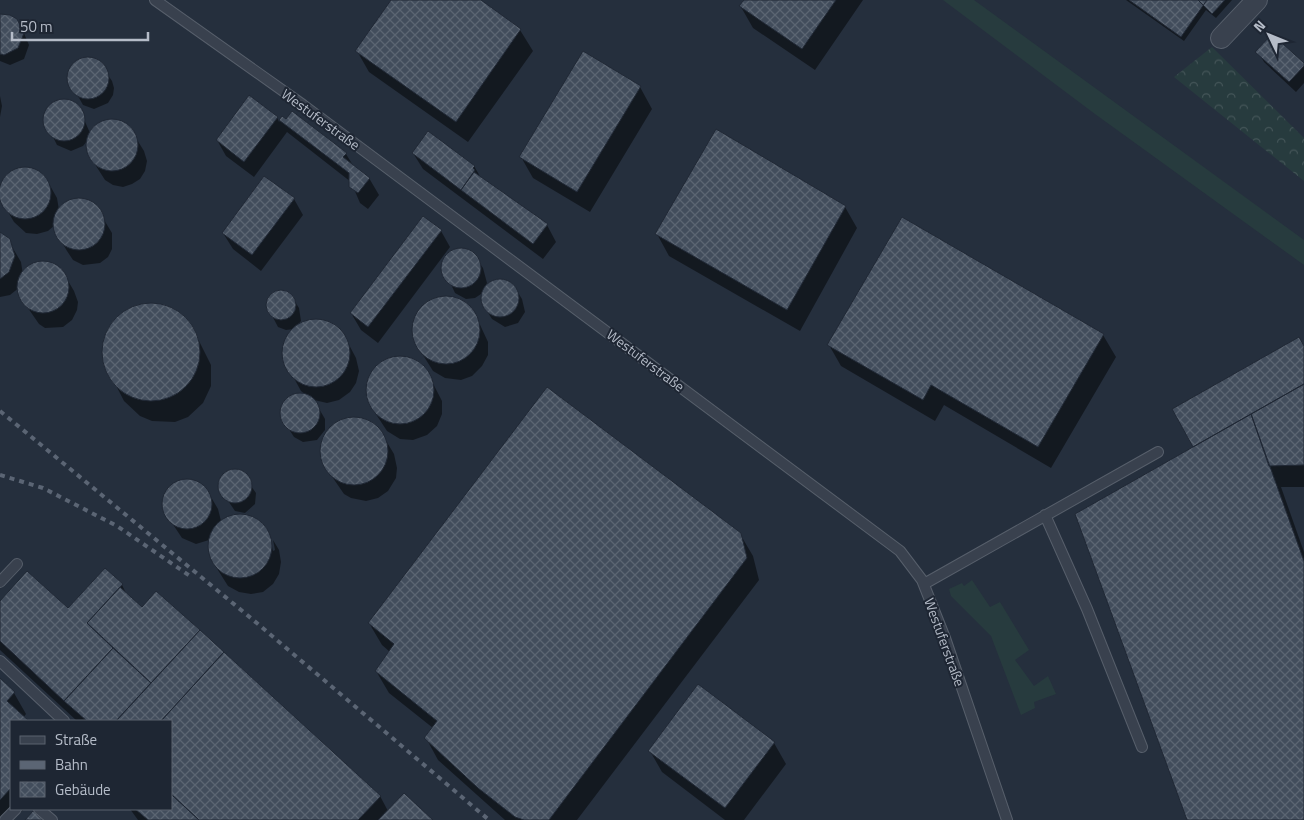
<svg xmlns="http://www.w3.org/2000/svg" width="1304" height="820" font-family="'Titillium Web',sans-serif">
	<style>
		.grass { fill: #273b3e }
		.forest { fill: url(#forest-crowns) }
		.shadow { fill: #0007 }
		.building { fill: url(#building-cross-hatch); stroke: #202835 }
		.lines { fill: none; stroke-linecap: round; stroke-linejoin: round }
		.lane-casing { stroke: #575f6b; stroke-width: 12 }
		.street-casing { stroke: #575f6b; stroke-width: 22 }
		.lane { stroke: #39414e; stroke-width: 10 }
		.street { stroke: #39414e; stroke-width: 20 }
		.rail { stroke: #5b6574; stroke-width: 4; stroke-dasharray: 5 5; stroke-linecap: butt }
		.labels { text-anchor: middle; dominant-baseline: central; stroke-width: 4; stroke-linejoin: round; paint-order: stroke }
		.street-label { font-size: 14px; fill: #b5bcc8; stroke: #1e2633 }
	</style>
	<defs>
		<pattern id="forest-crowns" width="20" height="18" patternUnits="userSpaceOnUse" patternTransform="scale(1.25)"><rect width="20" height="18" fill="#273b3e"/><path d="M2 6a3 3 0 1 1 6 0M12 15a3 3 0 1 1 6 0" fill="none" stroke="#445558"/></pattern>
		<pattern id="building-cross-hatch" width="8" height="8" patternUnits="userSpaceOnUse" patternTransform="scale(1.25)"><rect width="8" height="8" fill="#424d5c"/><path d="M0 0l8 8M0 8l8-8" fill="none" stroke="#5b6572"/></pattern>
	</defs>
	<rect width="100%" height="100%" fill="#252f3d"/>
	<path class="grass" d="M943,0h31l330,240v25l-209,-151z
		M972,580l18,27 10,-5 29,48 -14,10 19,26 14,-10 8,18 -22,8 1,6 -14,7 -30,-79 -40,-40 -2,-7 13,-6 2,3z"/>
	<path class="forest" d="M1212,47l92,91v43l-130,-104z"/>
	<path class="shadow" d="M393,0h85l42,30 13,21 -65,91 -99,-70 -12,-21z
		M745,0h118l-48,70 -62,-42 -12,-21z
		M1126,0h106l-16,18 -10,-8 -22,31z
		M0,16l23,15 6,14 -5,14 -14,6 -10,-4z
		M1258,51l46,13v19l-8,9 -32,-30z
		M87,58l12,4 13,19 2,7 -1,7 -5,8 -14,6 -11,-4 -14,-25 4,-15z
		M640,87l12,22 -62,103 -57,-34 -12,-21z
		M0,96l2,10 -2,11z
		M66,100l13,8 11,25 11,-11 10,-2 9,1 9,6 15,24 3,10 -2,10 -5,8 -8,5 -9,3 -10,-2 -8,-5 -16,-25 -1,-15 -5,6 -12,5 -14,-6 -13,-26 2,-8 7,-8z
		M277,117l2,5 3,-4 64,36 8,13 15,11 10,17 -11,14 -8,-6 -9,-21 -64,-50 -33,45 -28,-21 -9,-16z
		M413,153l61,13 7,12 66,47 9,17 -13,17 -120,-90z
		M27,168l9,2 12,12 9,16 2,12 9,-8 9,-2h9l9,5 17,28v16l-4,8 -8,6 -17,2 -10,-5 -6,-9 -10,-17 -1,-10 -8,7 -11,3 -11,-1 -12,-11 -10,-17 -3,-12 2,-10 5,-8 8,-5z
		M294,199l9,16 -42,56 -28,-22 -10,-16z
		M845,207l12,21 -57,103 -131,-75 -12,-22z
		M441,231l9,16 -72,96 -17,-13 -10,-17z
		M0,233l11,12 10,17 2,13 7,-9 12,-4 6,1 13,6 13,22 4,11 -1,8 -5,10 -9,7 -18,1 -6,-4 -18,-26 -1,-11 -10,8 -10,2z
		M462,249l10,3 11,16 4,15 -6,11 -6,4 -9,1 -11,-6 -12,-26 5,-12z
		M505,280l10,8 7,11 3,13 -7,11 -13,4 -13,-8 -7,-11 -2,-14 8,-12z
		M280,291l12,6 7,11 2,13 -5,6 10,-6 13,-1 13,4 15,17 9,17 3,13 -3,12 -6,9 -11,8 -12,3 -13,-3 11,19v11l-8,10 -14,2 -9,-5 -11,-17 -1,-11 8,-11 16,-3 -5,-4 -17,-31 2,-20 8,-11 -8,1 -8,-3 -11,-21 5,-12z
		M440,297h13l13,6 9,11 13,28v13l-6,11 -10,10 -11,4 -16,-2 -12,-7 -15,-24 -5,-13 2,-15 6,-10 7,-7z
		M148,304l16,2 16,7 12,14 19,38v21l-8,17 -15,14 -13,5 -23,-1 -12,-5 -16,-15 -20,-39v-19l6,-15 13,-15z
		M1103,335l13,22 -65,111 -107,-63 -9,16 -94,-55 -12,-21z
		M1304,349v138h-23l23,65v268h-116l7,-373z
		M393,358l21,3 12,9 16,31v13l-5,12 -10,9 -14,5 -13,-1 -13,-8 -17,-26 -3,-11 2,-14 5,-9 6,-7z
		M354,418l14,3 11,8 15,25 3,14 -1,10 -8,13 -10,7 -12,3 -15,-3 -7,-4 -20,-29 -3,-14 2,-10 8,-14 10,-6z
		M228,472h13l15,21 -1,11 -10,9 -10,-2 -15,-22 1,-10z
		M184,481l17,4 7,7 10,17 3,12 6,-4 12,-3 12,2 10,7 9,13 -1,-2 4,17 2,-1 -2,-10 6,10 2,12 -2,12 -6,10 -10,8 -12,2 -12,-2 -11,-6 -17,-27 -2,-19 -13,4 -14,-6 -16,-24 -2,-9 5,-16z
		M740,534l13,22 6,24 -182,240h-72l-67,-60 -12,-22 7,-10 -44,-35 -13,-22 14,-19 -8,-7 -13,-22z
		M122,585l6,12 14,12 14,-16 224,203 8,15 43,9h-293l-8,-11h41v-88h-94l-77,-71v-47l68,7z
		M0,680l14,13 12,21 -3,4 4,3h-16v88h13l-11,11h-13z
		M774,743l12,21 -42,56h-19l-63,-48 -12,-21z"/>
	<path class="building" d="M391,0h90l40,29 -65,93 -101,-71z
		M744,0h92l-34,49 -63,-43z
		M1129,0h78l-26,37z
		M1198,0h27l-13,14z
		M0,14l10,1 7,4 7,14 -6,15 -14,7 -4,-1z
		M1272,34l32,29v3l-15,16 -34,-30z
		M583,51l58,35 -64,106 -58,-35z
		M67 78a21 21 0 1 1 42 0a21 21 0 1 1-42 0Z
		M249,95l29,22 -34,45 -28,-22z
		M43 120a21 21 0 1 1 42 0a21 21 0 1 1-42 0Z
		M292,111l55,42 -4,4 27,21 -12,15 -9,-6v-14l-70,-53 3,-4 4,3z
		M86 145a26 26 0 1 1 52 0a26 26 0 1 1-52 0Z
		M716,129l130,77 -59,104 -132,-76z
		M428,131l47,35 -2,2 2,2 -14,20 -49,-37z
		M-1 193a26 26 0 1 1 52 0a26 26 0 1 1-52 0Z
		M474,172l74,52 -15,20 -72,-54z
		M264,176l31,22 -43,57 -30,-22z
		M53 224a26 26 0 1 1 52 0a26 26 0 1 1-52 0Z
		M423,216l19,14 -74,97 -18,-14z
		M902,217l202,117 -66,113 -107,-62 -8,15 -96,-55z
		M0,232l10,7 5,17 -6,16 -9,7z
		M441 268a20 20 0 1 1 40 0a20 20 0 1 1-40 0Z
		M17 287a26 26 0 1 1 52 0a26 26 0 1 1-52 0Z
		M481 298a19 19 0 1 1 38 0a19 19 0 1 1-38 0Z
		M266 305a15 15 0 1 1 30 0a15 15 0 1 1-30 0Z
		M412 330a34 34 0 1 1 68 0a34 34 0 1 1-68 0Z
		M102 352a49 49 0 1 1 98 0a49 49 0 1 1-98 0Z
		M282 353a34 34 0 1 1 68 0a34 34 0 1 1-68 0Z
		M1299,337l5,9v38l-111,63 -21,-38z
		M366 390a34 34 0 1 1 68 0a34 34 0 1 1-68 0Z
		M1304,384v81l-35,1 -18,-52z
		M547,387l194,146 6,25 -198,262h-25l-9,-3 -37,-29 -54,-50 13,-17 -62,-50 19,-27 -26,-21z
		M280 413a20 20 0 1 1 40 0a20 20 0 1 1-40 0Z
		M1251,414l53,147v259h-117l-112,-306z
		M320 451a34 34 0 1 1 68 0a34 34 0 1 1-68 0Z
		M218 486a17 17 0 1 1 34 0a17 17 0 1 1-34 0Z
		M162 504a25 25 0 1 1 50 0a25 25 0 1 1-50 0Z
		M208 546a32 32 0 1 1 64 0a32 32 0 1 1-64 0Z
		M105,568l18,16 -36,39 26,25 -49,53 -64,-60v-40l27,-30 41,37z
		M120,587l22,20 14,-16 44,39 -49,53 -64,-60z
		M200,630l24,22 -63,69h-45z
		M113,648l38,35 -35,38h-29l-23,-20z
		M224,652l157,144 -23,24h-159l-28,-26v-73h-10z
		M0,678l15,14 -8,9 22,20h-18v67l-11,12z
		M698,684l77,58 -50,66 -77,-57z
		M404,793l29,27h-55z
		M171,794l28,26h-51l-13,-11h36z
		M33,811l10,9h-18z"/>
	<g class="lines">
		<defs>
			<path id="lane" d="M155,0l148,105 597,446 22,29 23,58 62,182
				M1045,515l42,94 55,138
				M0,582l17,-18
				M924,584l234,-132
				M0,661l64,60
				M39,809l13,11
				M5,820l11,-11"/>
			<path id="street" d="M1221,38l36,-38"/>
		</defs>
		<use href="#lane" class="lane-casing"/>
		<use href="#street" class="street-casing"/>
		<use href="#lane" class="lane"/>
		<use href="#street" class="street"/>
		<path class="rail" d="M0,411l252,208 237,201
			M0,475l43,13 74,38 73,50"/>
	</g>
	<g class="labels">
		<g class="street-label">
			<text transform="translate(321 119) rotate(36)">Westuferstraße</text>
			<text transform="translate(646 360) rotate(37)">Westuferstraße</text>
			<text transform="translate(945 642) rotate(70)">Westuferstraße</text>
		</g>
	</g>
	<rect x="10" y="720" width="162" height="90" fill="#1e2633" stroke="#5a626f"/>
	<rect x="20" y="736" width="25" height="8" fill="#39414e" stroke="#5a626f"/>
	<text x="55" y="745" font-size="15" fill="#b5bcc8">Straße</text>
	<rect x="20" y="761" width="25" height="8" fill="#5b6574" stroke="#5a626f"/>
	<text x="55" y="770" font-size="15" fill="#b5bcc8">Bahn</text>
	<rect x="20" y="782" width="25" height="15" fill="url(#building-cross-hatch)" stroke="#5a626f"/>
	<text x="55" y="795" font-size="15" fill="#b5bcc8">Gebäude</text>
	<g transform="translate(1269 35) rotate(313)" stroke="#1e2633" stroke-width="4" paint-order="stroke">
	<path d="M0-4L9 19L0 12L-9 19Z" fill="#b5bcc8"/>
	<text y="-8" font-size="14" font-weight="bold" text-anchor="middle" fill="#b5bcc8">N</text>
	</g>
	<path d="M12 32v8h136v-8" fill="none" stroke="#b5bcc8" stroke-width="2.5"/>
	<text x="20" y="32" font-size="15" fill="#b5bcc8" stroke="#1e2633" stroke-width="4" paint-order="stroke">50 m</text>
</svg>
